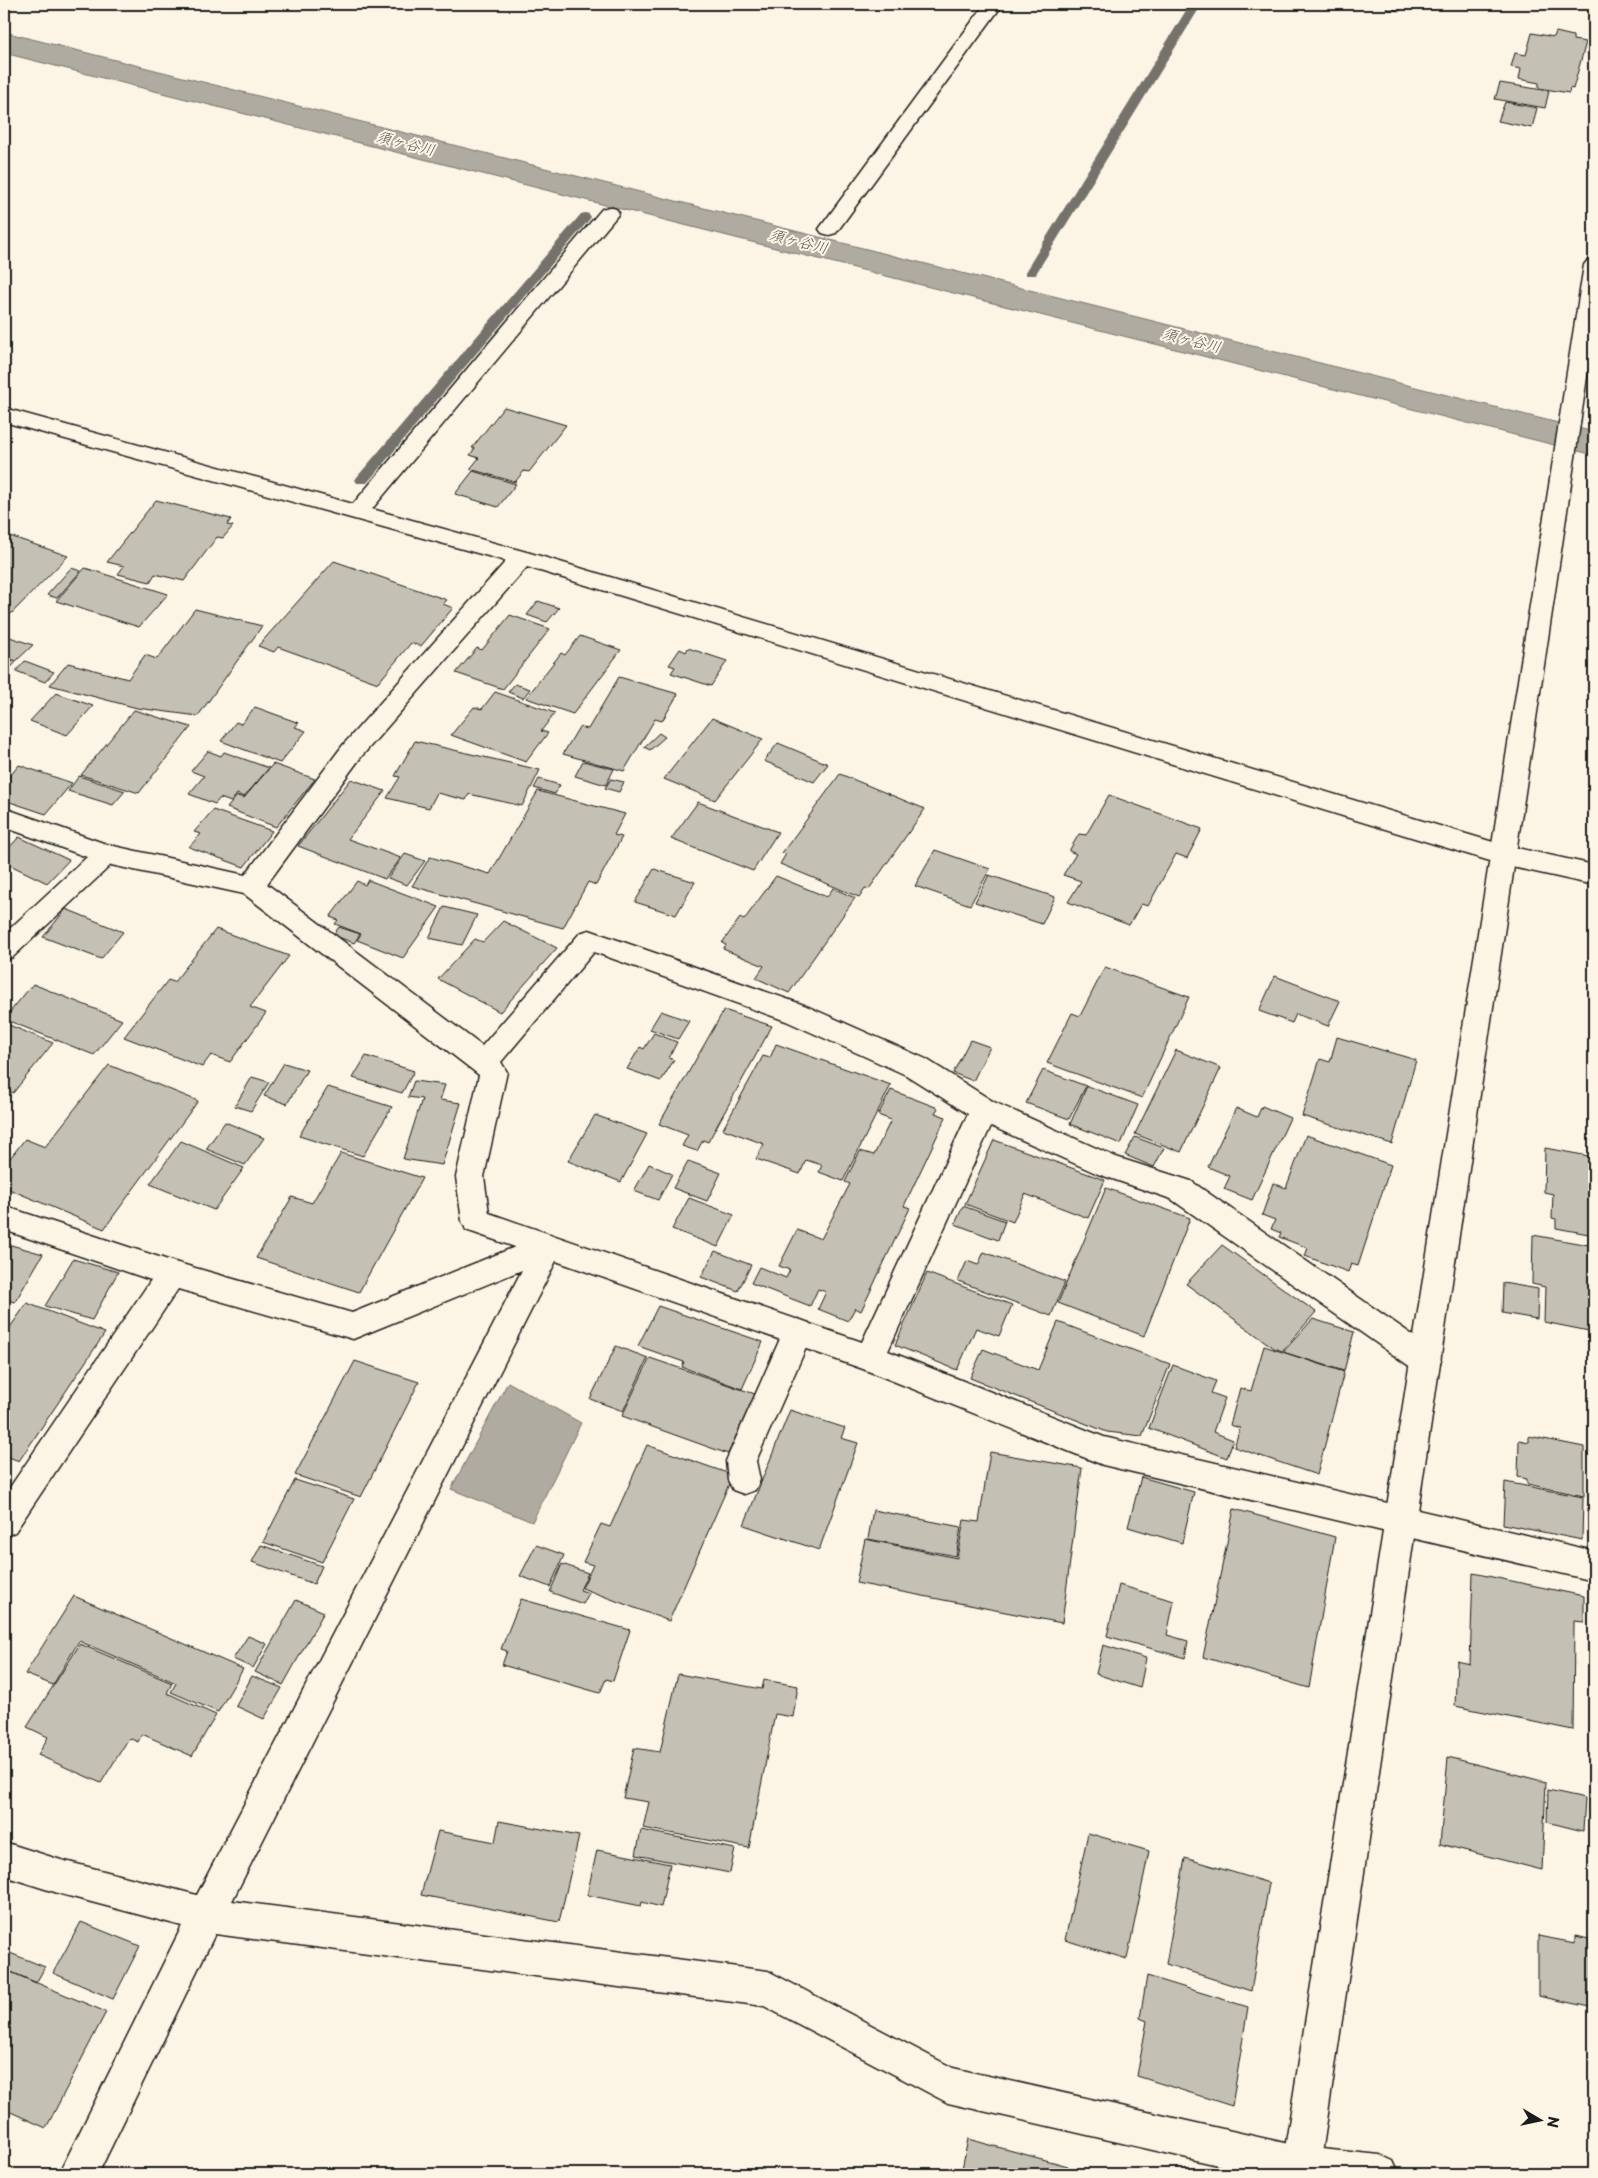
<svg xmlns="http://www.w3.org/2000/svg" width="1598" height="2178" font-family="'Playpen Sans','Klee One',sans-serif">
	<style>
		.water { fill: #b0aba1; stroke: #75726c }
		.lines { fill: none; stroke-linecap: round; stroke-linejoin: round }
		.stream { fill: #75726c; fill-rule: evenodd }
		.building { fill: #c4c0b3; stroke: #1c1c1c }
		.lane-casing { stroke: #1c1c1c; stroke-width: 3 }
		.street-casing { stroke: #1c1c1c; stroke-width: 3 }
		.secondary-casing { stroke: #1c1c1c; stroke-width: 3 }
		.lane { fill: #fcf5e5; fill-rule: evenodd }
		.street { fill: #fcf5e5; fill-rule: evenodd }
		.secondary { fill: #fcf5e5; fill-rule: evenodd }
		.labels { text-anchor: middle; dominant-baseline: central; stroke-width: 4; stroke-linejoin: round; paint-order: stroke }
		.far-water-label { font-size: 15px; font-style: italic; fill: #575551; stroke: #fcf5e5 }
	</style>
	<rect width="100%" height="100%" fill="#fcf5e5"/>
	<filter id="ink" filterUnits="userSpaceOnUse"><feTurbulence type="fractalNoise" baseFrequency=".02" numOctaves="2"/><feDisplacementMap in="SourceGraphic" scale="10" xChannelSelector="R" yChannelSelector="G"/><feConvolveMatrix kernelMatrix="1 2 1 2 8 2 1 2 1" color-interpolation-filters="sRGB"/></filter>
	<g filter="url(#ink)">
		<path class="water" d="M4,32l1590,400v23l-1590,-402z
			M508,1382l73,41 -49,99 -81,-33z"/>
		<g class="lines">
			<path class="stream" d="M1190,4h12l-165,268 -1,3h-10l-1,-3z
				M585,213l4,1 2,3 -2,3 -222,263h-10l-2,-3 2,-3 224,-263z"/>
		</g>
		<path class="building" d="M1388,4h15l-3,7 -14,-2z
			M1556,32l17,4v4l13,2 -13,47 -3,-1 -1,5 -30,-5v-5l-20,-4 2,-10 -10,-2 4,-14 11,2 6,-22 22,4z
			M1500,83l49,8 -4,17 -50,-9z
			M1505,102l32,6 -5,20 -34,-7z
			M504,407l62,18 -37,47 -5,-1 -9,11 -45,-13 9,-11 -9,-3 5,-7h-3z
			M473,471l43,13 -18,23 -43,-13z
			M156,500l75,19 -4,6 6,1 -10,12 -6,-1 -33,44 -29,-7 -5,8 -32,-8 6,-8 -17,-4z
			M4,534l64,22 -64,65z
			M334,561l113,39 -4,4 10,4 -32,38 -10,-3 -33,40 -100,-36 -4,5 -16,-6z
			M71,568l10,3 -24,27 -10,-3z
			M85,568l83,26 -29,33 -83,-26z
			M538,601l21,7 -12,14 -20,-7z
			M195,609l67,17 -64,90 -61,-8 -87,-23 18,-22 60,16 17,-24 12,4z
			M510,615l40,14 -47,60 -47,-16 21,-25 5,2z
			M4,635l29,10 -17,16 -12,-5z
			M580,636l41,14 -48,64 -47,-16 35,-45 4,2z
			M688,648l39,13 -16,25 -40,-13 4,-6 -6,-2 11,-16 6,3z
			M4,658l12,4 -12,13z
			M25,661l29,11 -9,10 -29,-11z
			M619,677l59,17 -16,27 -7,-2 -31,52 -61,-17 16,-27 9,2z
			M515,684l15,5 -7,9 -15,-6z
			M495,692l60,21 -14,18 7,2 -22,29 -75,-27 23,-28 8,2z
			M56,693l37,13 -26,29 -37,-14z
			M255,707l44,16 -4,4 11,4 -26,32 -59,-22 15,-19 5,2z
			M134,710l57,17 -52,66 -58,-18z
			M712,718l51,21 -48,61 -51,-21z
			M659,733l6,4 -15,13 -6,-3z
			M415,741l125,29 -18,36 -53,-12 -3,6 -29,-7 -8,15 -42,-10 13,-21 -5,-1z
			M778,743l50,21 -14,18 -50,-21z
			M208,751l13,5 3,-4 45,16 -25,29 -7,-3 -6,8 -11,-4 -5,6 -26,-10 15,-18 -13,-5z
			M583,761l31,8 -8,16 -31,-9z
			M273,764l42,15 -39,48 -49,-19 10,-12 7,2z
			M19,765l53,18 -26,31 -42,-14v-17z
			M840,774l85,35 -56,80 -4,-1 -6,9 -79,-33 6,-10 -4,-1z
			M79,776l46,15 -12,14 -45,-14z
			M351,779l34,12 -37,48 53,19 -16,21 -87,-33z
			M539,779l21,6 -5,9 -21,-6z
			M611,779l13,3 -5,10 -14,-4z
			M538,791l87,23 -11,21 8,2 -26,48 -8,-3 -25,46 -151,-42 18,-29 60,17z
			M1109,795l93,34 -15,29 -11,-4 -28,52 -7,-2 -12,21 -61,-23 13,-21 -18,-6 13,-21 -7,-3 10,-17 7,1z
			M698,802l80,30 -25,39 -82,-32z
			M213,810l59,21 -28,36 -55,-20 12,-13 -7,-2z
			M19,837l50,23 -22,23 -43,-21v-9z
			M935,850l55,19 -20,36 -55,-19z
			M405,854l20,7 -18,24 -19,-7z
			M654,869l41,13 -19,33 -41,-13z
			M989,875l66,22 -13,27 -67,-22z
			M776,876l51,21 6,-9 22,10 -66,95 -33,-15 8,-12 -41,-17 3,-4 -4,-2 18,-25 4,2z
			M368,880l71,27 -36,51 -46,-18 4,-6 -26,-10 3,-4 -8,-3 27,-36 8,4z
			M444,907l33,8 -15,30 -33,-7z
			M66,909l57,23 -22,27 -58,-22z
			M503,921l54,27 -57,64 -62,-33 37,-40 8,3z
			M339,927l21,7 -6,9 -21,-8z
			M216,929l73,27 -39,51 16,6 -36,49 -19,-7 -9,12 -78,-30 44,-57 6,2z
			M1105,967l84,30 -47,101 -95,-35 25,-50 8,3z
			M1275,976l65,25 -12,25 -32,-12 -4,9 -33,-12z
			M33,984l89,36 -28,35 -90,-36z
			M724,1010l48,16 -64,116 -5,-2 -6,11 -15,-5 6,-11 -29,-11z
			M661,1011l28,10 -11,18 -28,-10z
			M4,1023l49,20 -40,50 -9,-4z
			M654,1033l23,9 -8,16 5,2 -13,21 -34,-12 13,-22 4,2z
			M1337,1037l79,23 -24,84 -90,-28 18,-57 10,3z
			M970,1040l20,7 -17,34 -20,-8z
			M776,1044l115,41 -48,96 -24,-9 3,-7 -16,-5 -6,14 -44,-15 8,-15 -41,-15 40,-73 7,2z
			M1176,1050l45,18 -40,84 -46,-18z
			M366,1056l48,15 -12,22 -49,-15z
			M284,1063l23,7 -20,34 -23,-8z
			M109,1065l89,36 -94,128 -100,-42v-21l21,-27 20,8z
			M1043,1070l43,16 -17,33 -43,-16z
			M252,1077l17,5 -18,29 -16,-5z
			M414,1081l31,4 -5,15 21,3 -19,62 -39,-6 19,-60 -14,-2z
			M1087,1086l51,19 -17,39 -51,-20z
			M328,1087l64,20 -29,49 -64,-20z
			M891,1090l47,18 -3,5 11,4 -42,89 6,2 -49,103 -6,-3 -7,13 -30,-12 8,-17 -8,-3 -8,17 -59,-23 8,-16 27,11 4,-8 -11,-4 18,-36 24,9 29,-55 -5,-2 15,-31 14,4 17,-35 -13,-5z
			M1262,1106l28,12 -38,82 -28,-11 6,-13 -22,-9 28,-59 21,9z
			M595,1115l52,19 -26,48 -53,-21z
			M225,1122l39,16 -19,27 -39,-16z
			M1306,1135l85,30 -33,101 -7,-2 -3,8 -43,-16 3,-8 -29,-11 2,-4 -10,-4 4,-9 -13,-5 11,-32 13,5z
			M1135,1137l29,11 -10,19 -29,-12z
			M994,1140l111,40 -17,38 -63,-24 -12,28 -48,-18z
			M181,1141l63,27 -30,42 -64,-26z
			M1545,1148l49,9v78l-38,-7v-9l-4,-1 1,-24 -9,-2z
			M341,1153l81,25 -63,114 -103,-34 36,-61 20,6z
			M688,1161l33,12 -14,28 -34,-13z
			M649,1164l23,10 -14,26 -24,-9z
			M1106,1188l84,30 -46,118 -86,-33z
			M689,1198l45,17 -16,32 -46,-18z
			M963,1206l42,15 -7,19 -43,-16z
			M1533,1235l61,11v86l-50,-10 1,-35 -13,-3z
			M4,1243l39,11 -28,48 -11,-3z
			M1222,1245l94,67 -34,39 -8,-3 -88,-64z
			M715,1251l36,14 -13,26 -37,-14z
			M984,1252l81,30 -14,34 -93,-35 9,-20 11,4z
			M73,1259l45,13 -26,48 -47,-14z
			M927,1273l85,32 -13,31 -23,-8 -19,42 -62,-25z
			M1503,1283l35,6 -1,30 -35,-6z
			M27,1303l78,30 -86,128 -15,-6v-119z
			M658,1306l105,36 -21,47 -60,-22 2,-5 -46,-16z
			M1313,1319l41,13 -10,39 -61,-19z
			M1058,1322l112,42 -28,72 -35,-4 -137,-54 13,-29 55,21z
			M616,1346l32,12 -25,53 -33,-12z
			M1264,1346l80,26 -27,103 -83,-28 6,-19 -10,-3 10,-37 11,3z
			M650,1358l105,36 -27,60 -106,-38z
			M355,1361l64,21 -58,115 -66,-22z
			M1173,1365l43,16 -5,12 14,5 -12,34 20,8 -6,18 -78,-30z
			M790,1410l55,18 -4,10 17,5 -39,107 -75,-25z
			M1529,1436l55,11v49l-57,-12v-5l-9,-2 1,-37 10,2z
			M647,1445l86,30 -64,146 -87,-33 11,-23 -10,-3 18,-38 9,3z
			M990,1452l92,16 -20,155 -206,-40 9,-44 92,19 7,-38 15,2z
			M1141,1477l53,15 -12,51 -54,-16z
			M295,1480l59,19 -32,63 -59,-20z
			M1505,1482l78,15 -1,43 -79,-16z
			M1234,1509l101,28 -26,151 -106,-31z
			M873,1510l88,17 -5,29 -88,-17z
			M261,1545l61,21 -8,18 -62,-22z
			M536,1545l28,10 -14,32 -30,-11z
			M562,1564l26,9 -8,17 9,3 -6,11 -33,-12z
			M1473,1573l111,23v26l-10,-1 -1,109 -118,-24 2,-45 13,3z
			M1119,1585l55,16 -7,34 21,6 -3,17 -78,-22z
			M74,1596l169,73 -25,43 -47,-20 5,-9 -97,-42 -26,44 -28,-11z
			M521,1599l109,31 -17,51 -7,-2 -6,14 -98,-28 5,-14 -6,-2z
			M296,1600l28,12 -41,73 -28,-13z
			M248,1636l19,8 -14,24 -20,-9z
			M80,1644l92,39 -5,10 49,22 -24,41 -50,-22 -4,8 -9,-4 -28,45 -63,-28 10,-18 -21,-10z
			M1103,1645l43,13 -6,30 -44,-14z
			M678,1674l84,15 2,-9 34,6 -5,31 -18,-3 -26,134 -106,-20 6,-26 -26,-4 11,-50 26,4z
			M252,1676l30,12 -18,31 -28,-13z
			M1448,1757l98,25 -4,88 -102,-26z
			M1548,1790l37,8 -2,33 -36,-9z
			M499,1821l80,15 -20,86 -138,-27 17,-64 57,11z
			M641,1830l94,19 -5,24 -94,-18z
			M1088,1833l61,18 -22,108 -62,-19z
			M597,1850l73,14 -9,43 -19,-5 -1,4 -54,-11z
			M1185,1858l84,25 -18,108 -85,-27z
			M81,1922l59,24 -27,53 -60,-26z
			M1538,1936l37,7v-7l19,4v68l-56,-12z
			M10,1953l35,14 -9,16 -32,-14v-6z
			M4,1969l102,43 -60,116 -42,-19z
			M1147,1976l101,31 -16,99 -95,-30 10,-55 -7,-3z
			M968,2139l100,27 -2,8h-105z"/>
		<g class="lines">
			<defs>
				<path id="lane" d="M798,1319l11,4 4,9 -57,129 4,19 -5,10 -11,4 -11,-4 -5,-10 -2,-19 61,-138z"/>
				<path id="street" d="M985,4h18l-167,229 -7,2 -7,-2 -3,-4 3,-4z
					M609,207l7,2 3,4 -3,4 -244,292 158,44 973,292 91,20v20l-91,-20 -976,-298 -166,190 -94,127 215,162 98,-113 9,-3 215,75 122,54 68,43 122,55 75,24 246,171 4,9 -4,9 -11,4 -11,-4 -244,-171 -73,-25 -107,-48 -103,225 216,86 490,114v30l-491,-116 -240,-96 -307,-108 -324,640 536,70 185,97 349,79 78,8 13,6 6,13h-142l-309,-71 -184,-97 -549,-72 -117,240h-39l123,-248 -121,-32 -57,-18v-34l57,18 136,35 325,-625 -169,69 -175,-50 -163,243 -11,5v-41l147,-216 -147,-50v-24l167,55 181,52 163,-66 -49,-17 -4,-9 -6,-44 23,-102 -235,-181 -133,-29 -98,92 -9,3v-26l83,-77 -83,-30v-19l105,37 136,30 98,-130 163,-184 -502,-139v-14l349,96 249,-295zM594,952l192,69 120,54 62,39 -106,228 -373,-129 -5,-36 23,-105 -6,-10z"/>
				<path id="secondary" d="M1594,259v71l-275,1844h-38l303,-1909 3,-4z"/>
			</defs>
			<use href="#lane" class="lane-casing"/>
			<use href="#street" class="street-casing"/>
			<use href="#secondary" class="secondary-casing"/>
			<use href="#lane" class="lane"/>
			<use href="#street" class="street"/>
			<use href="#secondary" class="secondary"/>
		</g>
	</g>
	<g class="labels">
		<g class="far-water-label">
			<text transform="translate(406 142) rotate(14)">須ヶ谷川</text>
			<text transform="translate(799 240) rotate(14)">須ヶ谷川</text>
			<text transform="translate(1192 339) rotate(14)">須ヶ谷川</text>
		</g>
	</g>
	<rect width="1598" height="2178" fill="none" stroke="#fcf5e5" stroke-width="20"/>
	<rect x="10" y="10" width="1578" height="2158" fill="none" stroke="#1c1c1c" stroke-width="2" filter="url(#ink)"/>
	<g transform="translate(1540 2120) rotate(99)" stroke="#fcf5e5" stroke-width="4" paint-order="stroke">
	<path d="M0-4L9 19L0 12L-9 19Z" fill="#1c1c1c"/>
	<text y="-8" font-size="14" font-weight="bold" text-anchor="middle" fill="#1c1c1c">N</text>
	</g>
</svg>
